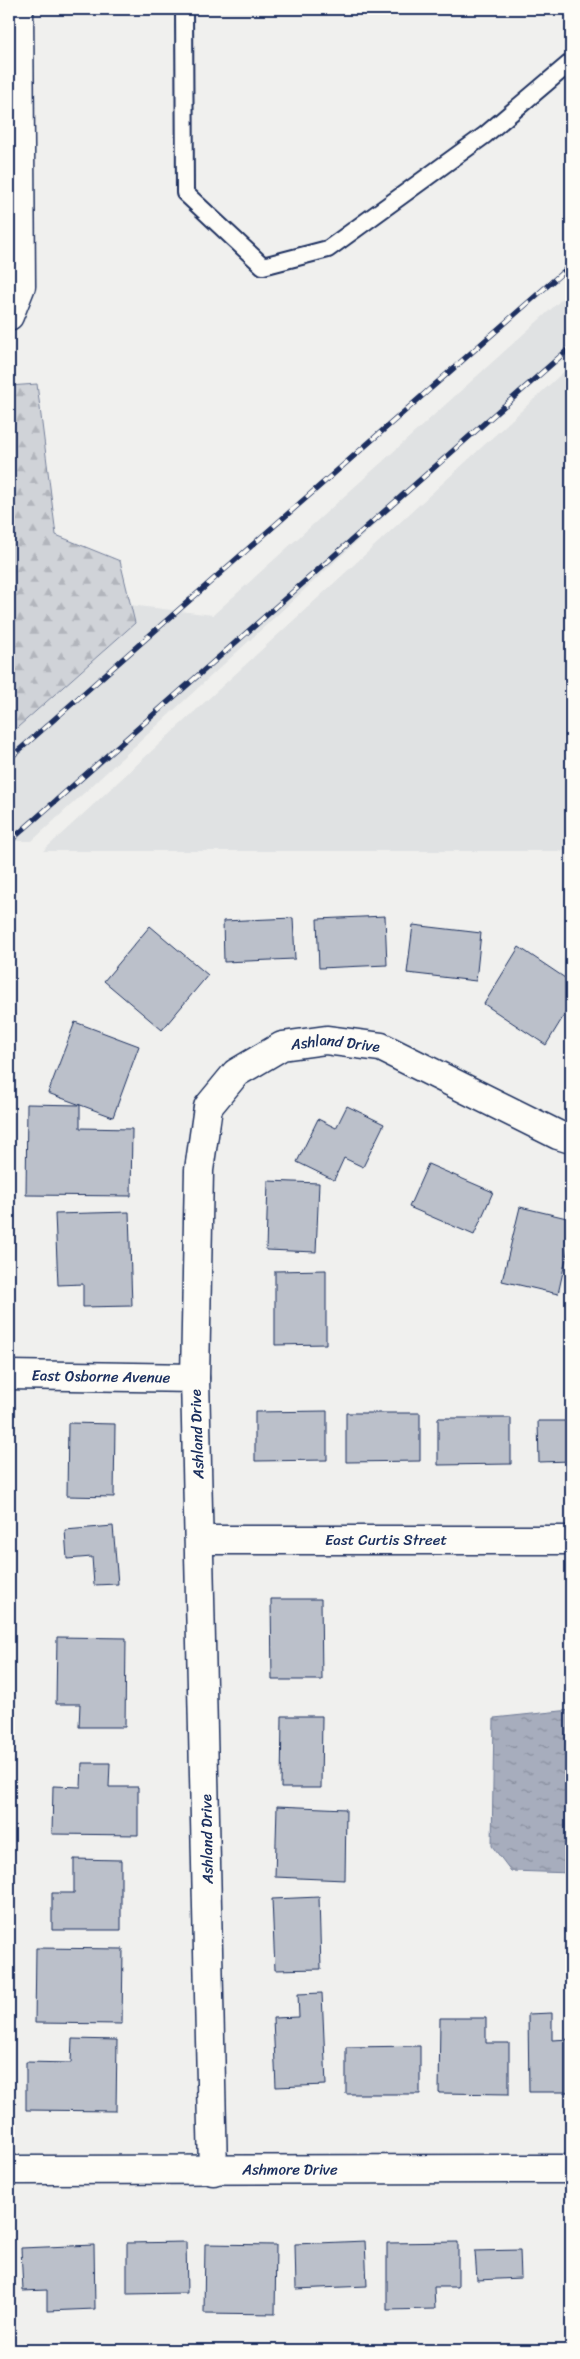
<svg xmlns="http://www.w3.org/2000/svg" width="580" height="2359" font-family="Sriracha,sans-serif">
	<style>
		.built { fill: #e0e2e3 }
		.forest { fill: url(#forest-firs); stroke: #76819b }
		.cemetery { fill: url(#cemetery-stones); stroke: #76819b }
		.water { fill: url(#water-ripples); stroke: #6f7b97 }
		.building { fill: #bbc0ca; stroke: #1b2f5e }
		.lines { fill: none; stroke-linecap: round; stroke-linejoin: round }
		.lane-casing { stroke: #1b2f5e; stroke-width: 20 }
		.street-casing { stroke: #1b2f5e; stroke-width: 31 }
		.lane { stroke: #fdfcf7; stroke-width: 16 }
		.street { stroke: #fdfcf7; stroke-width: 28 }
		.rail-casing { stroke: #1b2f5e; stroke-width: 5.5 }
		.rail { stroke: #fdfcf7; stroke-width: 4; stroke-dasharray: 11; stroke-linecap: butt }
		.labels { text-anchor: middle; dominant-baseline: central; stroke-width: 4; stroke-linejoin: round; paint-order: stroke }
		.street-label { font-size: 15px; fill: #1b2f5e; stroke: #fdfcf7 }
	</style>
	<defs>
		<pattern id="forest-firs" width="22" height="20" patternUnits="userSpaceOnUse" patternTransform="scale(1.25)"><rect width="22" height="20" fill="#d0d3d8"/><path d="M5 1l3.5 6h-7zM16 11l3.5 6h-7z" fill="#b2b5bc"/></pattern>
		<pattern id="cemetery-stones" width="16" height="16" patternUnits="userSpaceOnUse" patternTransform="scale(1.25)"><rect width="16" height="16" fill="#d0d3d8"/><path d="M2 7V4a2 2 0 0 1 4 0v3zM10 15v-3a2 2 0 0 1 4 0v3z" fill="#b2b5bc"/></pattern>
		<pattern id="water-ripples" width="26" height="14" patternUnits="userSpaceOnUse" patternTransform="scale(1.25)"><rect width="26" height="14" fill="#a7adbd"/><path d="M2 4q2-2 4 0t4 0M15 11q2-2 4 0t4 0" fill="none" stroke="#878d9d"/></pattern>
	</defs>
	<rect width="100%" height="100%" fill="#f0f0ee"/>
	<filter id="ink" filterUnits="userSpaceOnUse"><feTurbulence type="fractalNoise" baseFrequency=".02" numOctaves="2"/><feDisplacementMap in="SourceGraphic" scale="10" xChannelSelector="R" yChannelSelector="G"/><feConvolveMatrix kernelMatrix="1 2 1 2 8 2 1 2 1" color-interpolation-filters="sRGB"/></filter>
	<g filter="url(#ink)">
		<path class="built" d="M571,291v53l-539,497h-23v-106l126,-112 -5,-18 83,10z
			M571,365v486h-528z
			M9,1627l4,140h-4z"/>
		<path class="forest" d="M37,384l19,151 64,26 15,62 -126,112v-349z"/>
		<path class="cemetery" d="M9,2345l302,3v2h-302z"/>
		<path class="water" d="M571,1710v163l-60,-2 -19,-25 2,-128z"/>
		<path class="building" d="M385,916l2,49 -68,3 -2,-49z
			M293,918l2,41 -71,3 -1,-41z
			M413,925l68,8 -5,48 -69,-8z
			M150,926l58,49 -46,55 -58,-49z
			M519,947l52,35v22l-25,41 -62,-41z
			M75,1022l64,24 -26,71 -65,-24z
			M27,1104l53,1v23l52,1 -1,67 -105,-1z
			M347,1106l37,18 -21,43 -19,-9 -10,22 -37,-18 21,-43 18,9z
			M428,1164l65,28 -19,43 -65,-28z
			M268,1181l51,2 -3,69 -50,-2z
			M520,1207l51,12v17l-13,58 -56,-13z
			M129,1212l3,94 -49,1v-23l-25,1 -3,-71z
			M326,1270v74l-51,1v-74z
			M327,1411v49l-72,1v-49z
			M346,1413h74v48l-74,1z
			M438,1418h73v46l-73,1z
			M538,1421h33v40l-32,1z
			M68,1423l47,1 -1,73 -47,-1z
			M113,1526l5,58 -24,1 -2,-28 -25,2 -2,-29z
			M271,1599h50l1,81h-50z
			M57,1637l69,1 -1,89h-46l1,-23h-24z
			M282,1716h40l-1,72h-40z
			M82,1763h28l-1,24h29v48l-86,-1 1,-48 28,1z
			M277,1806l69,3 -1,71 -70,-3z
			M74,1859l47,1v70h-69v-37h22z
			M319,1897l2,72 -46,1 -3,-71z
			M36,1948l87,1 -1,75 -87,-1z
			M322,1993l4,92 -50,2 -3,-69 26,-1 -1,-23z
			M552,2013v27l19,-1v53h-42l-1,-78z
			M440,2018h46v25h23v51l-70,-1z
			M72,2039l45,1 -1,71 -90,-1v-48l45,1z
			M420,2046v48h-74v-47z
			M365,2241l2,45 -71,3 -1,-45z
			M186,2242l1,51 -60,1v-51z
			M458,2242v45h-24l1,22 -48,1v-67z
			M205,2244l71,1 -1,69 -71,-1z
			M94,2245l1,64 -48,2v-21l-24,1 -2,-43z
			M520,2250l1,28 -44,2 -2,-29z"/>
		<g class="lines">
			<defs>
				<path id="lane" d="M184,9l1,184 78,73 65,-17 157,-114 86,-73"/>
				<g id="street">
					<path d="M9,316l12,-30 -2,-277"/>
					<path id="s1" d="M9,1375l186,3"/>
					<path id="s2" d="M201,1540h370"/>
					<path id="s3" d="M9,2170l562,-1"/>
					<path id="s4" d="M213,2171l-18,-793 4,-208 9,-63 28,-34 46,-27 44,-6 55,7 177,88 13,4"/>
				</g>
			</defs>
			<use href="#lane" class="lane-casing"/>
			<use href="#street" class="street-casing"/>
			<use href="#lane" class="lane"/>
			<use href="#street" class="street"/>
			<defs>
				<path id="rail" d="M9,759l562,-494
					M9,842l562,-495"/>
			</defs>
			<use href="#rail" class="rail-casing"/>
			<use href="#rail" class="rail"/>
		</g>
	</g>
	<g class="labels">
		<g class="street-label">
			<text stroke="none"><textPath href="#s4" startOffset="1216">Ashland Drive</textPath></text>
			<text stroke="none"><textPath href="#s1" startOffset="92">East Osborne Avenue</textPath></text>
			<text transform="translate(197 1434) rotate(-92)">Ashland Drive</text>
			<text stroke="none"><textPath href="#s2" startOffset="185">East Curtis Street</textPath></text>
			<text transform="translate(207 1839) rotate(-91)">Ashland Drive</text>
			<text stroke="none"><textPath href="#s3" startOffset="281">Ashmore Drive</textPath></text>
		</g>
	</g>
	<rect width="580" height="2359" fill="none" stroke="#fdfcf7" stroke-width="30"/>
	<rect x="15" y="15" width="550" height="2329" fill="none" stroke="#1b2f5e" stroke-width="2" filter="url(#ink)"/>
</svg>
